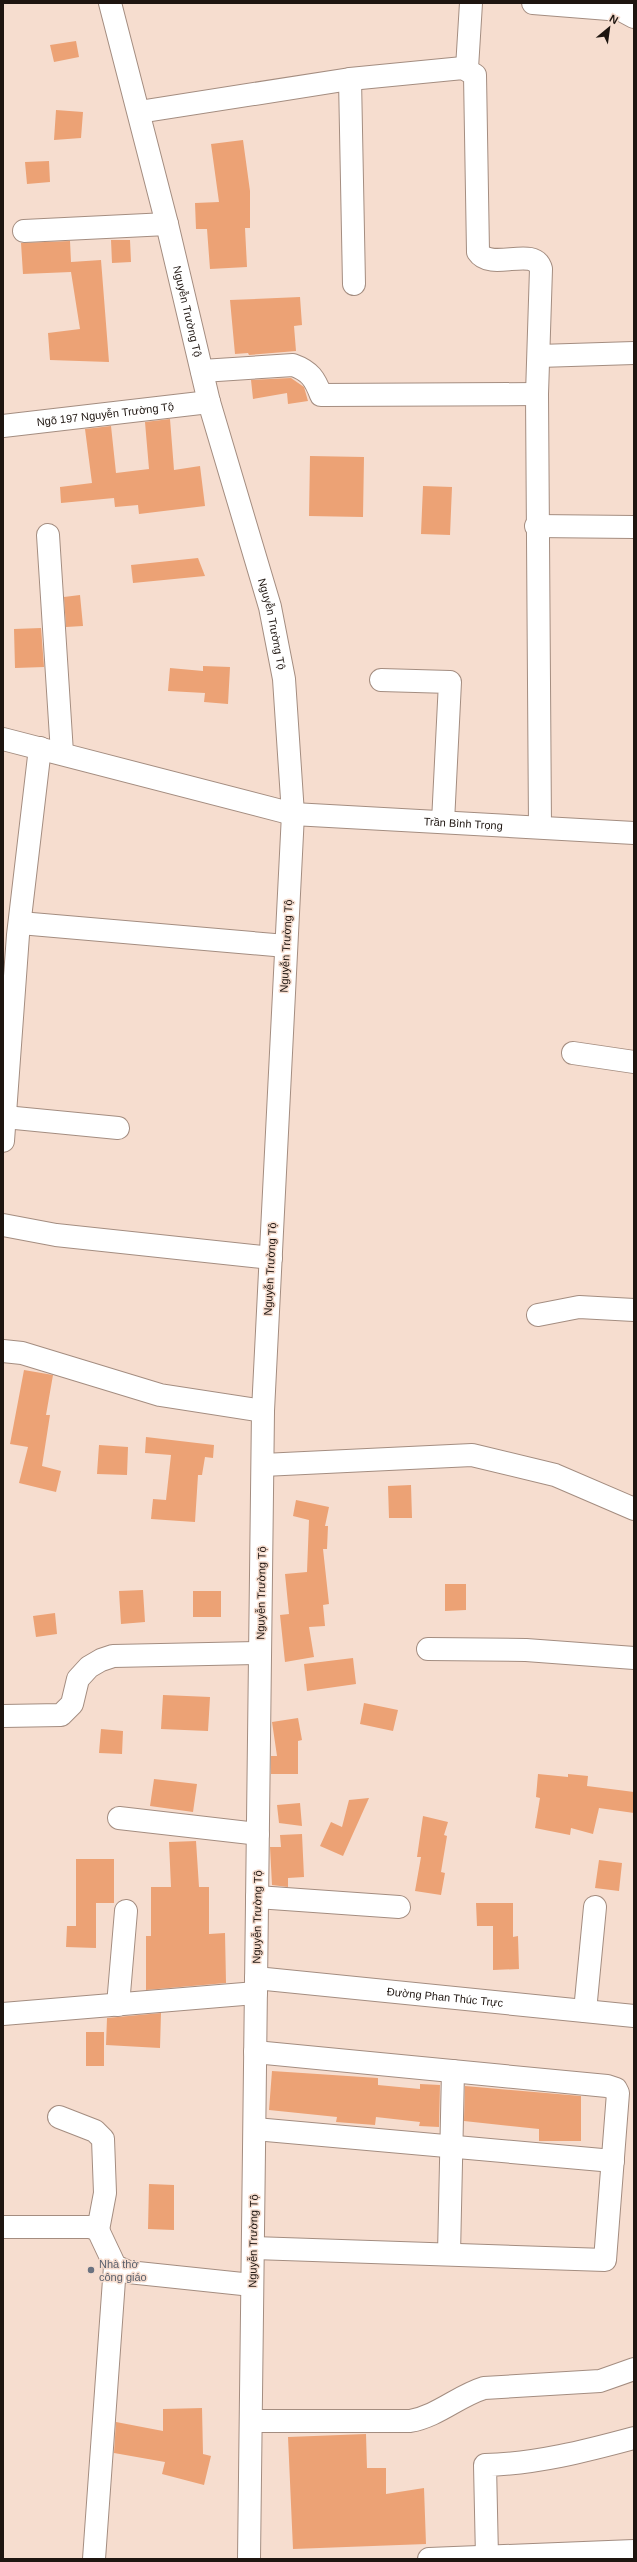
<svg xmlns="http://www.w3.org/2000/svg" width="637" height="2562" font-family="Helvetica,sans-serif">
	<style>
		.building { fill: #eca275 }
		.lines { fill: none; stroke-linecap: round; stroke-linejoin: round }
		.minor-casing { stroke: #a48d80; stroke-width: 24 }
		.major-casing { stroke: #a48d80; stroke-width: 24 }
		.minor { stroke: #fff; stroke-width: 22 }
		.major { stroke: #fff; stroke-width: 22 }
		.worship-dot { fill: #6b7280; stroke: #f6ddcf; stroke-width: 1.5 }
		.labels { text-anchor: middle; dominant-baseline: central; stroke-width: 3; stroke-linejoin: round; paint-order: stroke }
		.street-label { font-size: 11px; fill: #1e1510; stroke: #f6ddcf }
		.worship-label { font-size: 11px; fill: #5b616d; stroke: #f6ddcf; text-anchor: start }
	</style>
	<rect width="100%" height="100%" fill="#f6ddcf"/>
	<path class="building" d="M76,41l3,16 -25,5 -4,-17z
		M56,110l27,2 -2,26 -27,2z
		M243,140l7,51v37h-5l2,39 -37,2 -3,-40h-11l-1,-26 24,-1 -8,-58z
		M49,161l1,21 -23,2 -2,-22z
		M111,240h19l1,22 -19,1z
		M70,241l1,21 30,-2 8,102 -59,-2 -2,-27 32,-4 -9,-57 -48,2 -2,-31z
		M300,297l2,28 -8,1 2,25 -47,4 -1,-2 -13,1 -5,-54z
		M291,378l13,9 4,14 -20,3 -1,-11 -34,6 -2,-19z
		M170,419l4,51 26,-4 5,40 -66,8 -1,-9 -23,2 -1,-9 -53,5 -1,-16 32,-4 -7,-54 26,-3 5,47 33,-4 -4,-47z
		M310,456l54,1 -1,60 -54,-1z
		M423,486l29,1 -2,48 -29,-1z
		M198,558l7,18 -72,7 -2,-18z
		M80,595l3,31 -17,1 -2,-30z
		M41,628l3,39 -29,1 -1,-39z
		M203,666l27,1 -2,37 -24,-2 1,-9 -37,-2 2,-23 33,3z
		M24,1370l29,5 -7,40h4l-8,51 19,5 -5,21 -37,-9 9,-36 -18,-3z
		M146,1437l68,8 -1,13 -8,-1 -3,18h-4l-3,47 -44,-3 2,-20 13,1 5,-45 -26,-2z
		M99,1445l29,2 -1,28 -30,-1z
		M411,1485l1,33h-23l-1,-32z
		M296,1500l33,7 -4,19h3l-1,23h-4l6,55 -6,1 2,21 -16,1 5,30 -29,5 -5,-47 9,-1 -4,-40 22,-2 2,-52 -16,-4z
		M445,1584h21v26l-21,1z
		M143,1590l2,32 -24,2 -2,-33z
		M193,1591h28v26h-28z
		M55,1613l2,21 -21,3 -3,-21z
		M353,1658l3,26 -49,7 -3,-27z
		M163,1695l47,2 -2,34 -47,-2z
		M364,1703l34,7 -5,21 -33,-7z
		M298,1718l4,22 -4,1v33h-27v-18h6l-5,-34z
		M101,1729l22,2 -1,23 -23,-1z
		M538,1774l30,3v-3l20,2 -1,10 47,6v21l-35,-5 -6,26 -22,-6 -1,7 -35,-7 5,-30 -4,-1z
		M154,1779l43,5 -4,28 -43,-6z
		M369,1798l-26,58 -23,-10 11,-24 11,5 7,-27z
		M300,1803l2,23 -23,-3 -2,-18z
		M423,1816l25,6 -4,13 3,1 -6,36 4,1 -4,22 -26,-4 6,-34h-4z
		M302,1834l2,43 -16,1v9l-16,-2 -2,-38h11l-1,-12z
		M196,1841l3,46h10v47l16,-1 1,50 -80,7v-54h5v-49h20l-2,-45z
		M76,1859h38v44h-18v45l-30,-1 1,-21h9z
		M599,1860l23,3 -3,28 -24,-3z
		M476,1903h37v34l5,-1 1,33 -26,1v-44h-16z
		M161,2013l-1,35 -54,-3 1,-27z
		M86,2032h18v34h-18z
		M272,2071l106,7v7l42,4v-5l20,1 -1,42 -20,-1 1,-4 -44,-5 -1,8 -39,-3 1,-5 -68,-7z
		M465,2086l116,10v45h-42v-12l-75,-8z
		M149,2184l25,1v45l-26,-1z
		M202,2408l1,46 8,2 -7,29 -42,-11 3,-12 -51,-9 2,-31 47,9v-22z
		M366,2434l1,34h19v26l38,-6 2,56 -133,5 -5,-112z"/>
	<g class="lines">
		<defs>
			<g id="minor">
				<path d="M533,3l88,7 13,7"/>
				<path d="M467,68l4,-65"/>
				<path d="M350,79l4,205"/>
				<path d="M139,112l211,-33 113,-11 12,7 3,177c13,20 57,-7 63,17l-4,125 3,433"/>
				<path d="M24,231l143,-7"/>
				<path d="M539,356l95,-3"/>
				<path d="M202,371l91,-6c17,6 22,14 28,30l216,-1"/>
				<path id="s1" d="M3,426l206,-24"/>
				<path d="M536,526l98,1"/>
				<path d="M48,535l14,218"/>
				<path d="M381,680l69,2 -7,140"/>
				<path id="s2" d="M3,739l290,75 341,19"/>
				<path d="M20,923l266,23"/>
				<path d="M573,1053l61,9"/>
				<path d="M5,1117l113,11"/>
				<path d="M3,1141l15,-206 22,-187"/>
				<path d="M3,1225l53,10 215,23"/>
				<path d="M538,1315l41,-8 55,3"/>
				<path d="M3,1351l19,2 138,42 103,16"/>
				<path d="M263,1465l209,-10 83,20 79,34"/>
				<path d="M428,1649l98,1 108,8"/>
				<path d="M3,1716l58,-1 11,-11 6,-25 11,-12 12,-7 12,-4 147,-3"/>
				<path d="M119,1818l139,16"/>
				<path d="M257,1897l142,10"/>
				<path id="s3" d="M256,1978l378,38"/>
				<path d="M118,2005l8,-94"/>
				<path d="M585,2011l10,-104"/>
				<path d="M3,2014l253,-21"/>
				<path d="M59,2117l36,14 8,8 2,54 -7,37"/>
				<path d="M255,2129l358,32"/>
				<path d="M3,2227h87l8,3 17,36 13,6 124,13"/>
				<path d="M253,2248l352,12 13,-167 -2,-4 -9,-3 -352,-34"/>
				<path d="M449,2254l4,-183"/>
				<path d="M251,2421h159c28,-5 48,-25 74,-33l116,-7 34,-12"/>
				<path d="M487,2557l-2,-92c50,-1 101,-14 149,-27"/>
				<path d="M94,2559l21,-293"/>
				<path d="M429,2559l205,-8"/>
			</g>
			<g id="major">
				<path id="s4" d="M110,3l57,221 42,178 61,205 14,72 9,135 -30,597 -14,1148"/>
			</g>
		</defs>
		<use href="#minor" class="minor-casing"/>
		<use href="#major" class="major-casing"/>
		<use href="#minor" class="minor"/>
		<use href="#major" class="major"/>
	</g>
	<circle class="worship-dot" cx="91" cy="2270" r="4"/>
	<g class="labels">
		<g class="street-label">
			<text stroke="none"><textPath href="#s4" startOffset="318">Nguyễn Trường Tộ</textPath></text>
			<text stroke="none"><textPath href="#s1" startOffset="103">Ngõ 197 Nguyễn Trường Tộ</textPath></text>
			<text stroke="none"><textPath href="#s4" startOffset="642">Nguyễn Trường Tộ</textPath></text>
			<text stroke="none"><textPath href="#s2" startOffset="470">Trần Bình Trọng</textPath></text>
			<text transform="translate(286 946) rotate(-87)">Nguyễn Trường Tộ</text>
			<text transform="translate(270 1269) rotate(-87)">Nguyễn Trường Tộ</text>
			<text transform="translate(261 1593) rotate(-89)">Nguyễn Trường Tộ</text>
			<text transform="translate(257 1917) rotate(-89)">Nguyễn Trường Tộ</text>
			<text stroke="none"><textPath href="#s3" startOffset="190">Đường Phan Thúc Trực</textPath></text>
			<text transform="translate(253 2241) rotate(-89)">Nguyễn Trường Tộ</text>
		</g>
		<g class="worship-label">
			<text x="99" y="2264">Nhà thờ<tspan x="99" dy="13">công giáo</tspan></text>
		</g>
	</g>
	<rect width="637" height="2562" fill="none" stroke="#1e1510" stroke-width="8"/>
	<g transform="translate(609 28) rotate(29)" stroke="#f6ddcf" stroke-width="3" paint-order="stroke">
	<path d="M0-3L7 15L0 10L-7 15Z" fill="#1e1510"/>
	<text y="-6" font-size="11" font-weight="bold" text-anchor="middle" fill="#1e1510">N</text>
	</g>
</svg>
